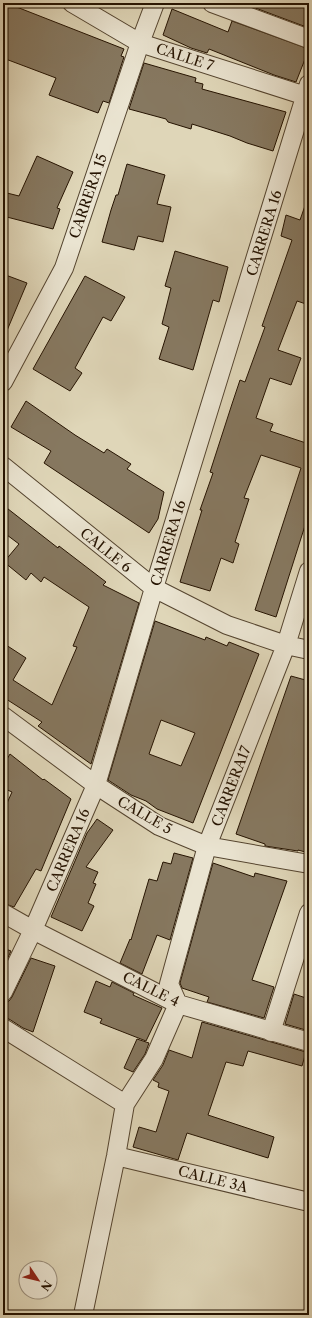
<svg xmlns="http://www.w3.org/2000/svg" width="312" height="1318" font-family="'Libre Caslon Text',serif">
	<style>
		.building { fill: #867860; stroke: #251301; fill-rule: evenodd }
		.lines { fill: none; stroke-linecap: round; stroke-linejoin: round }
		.minor-casing { stroke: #54442f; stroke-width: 20 }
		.minor { stroke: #eae4d1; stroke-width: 18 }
		.labels { text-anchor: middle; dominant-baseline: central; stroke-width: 3; stroke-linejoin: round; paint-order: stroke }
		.street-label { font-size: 14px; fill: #251301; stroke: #eae4d1 }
	</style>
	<rect width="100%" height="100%" fill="#dfd6b8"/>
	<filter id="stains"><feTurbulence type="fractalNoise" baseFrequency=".005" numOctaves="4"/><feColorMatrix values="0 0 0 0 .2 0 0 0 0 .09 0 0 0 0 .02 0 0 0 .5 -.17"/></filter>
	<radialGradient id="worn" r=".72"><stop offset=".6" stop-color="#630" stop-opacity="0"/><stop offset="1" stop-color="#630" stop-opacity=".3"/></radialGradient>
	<path class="building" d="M242,3h67v25z
		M9,4l115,45 -3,7 3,1 -15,46 -6,-2 -5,12 -49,-18 7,-17 -53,-20v-50l4,1z
		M172,9l56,23 4,-11 77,28 -13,33 -22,-7 -65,-26 -2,4 -16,-5 -28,-13z
		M144,63l52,15 -1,4 8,2 -1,5 84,23 -13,39 -26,-8 -17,-7 -38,-12 -1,5 -23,-7 -2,-3 -37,-10z
		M37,156l36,16 -16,36 3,1 -7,20 -50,-13v-24l16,4z
		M127,164l38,11 -8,29 14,3 -8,35 -25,-6 -4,14 -32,-8 9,-32 5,-15h2z
		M307,200l2,1v104l-12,-4 -19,49 23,8 -10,27 -21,-7 -14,40 17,6 -3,7 39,13v69l-33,104 -21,-7 46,-142 -40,-13 -17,43 5,1 -14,43 4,2 -6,19 -12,-5 -11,33 -30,-9 22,-72h-2l13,-37 -3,-1 22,-68 8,-24 5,2 20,-55 -3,-1 30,-86 -11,-4 5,-21 14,5z
		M175,251l53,16 -9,35 -6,-2 -20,70 -34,-11 10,-32 -7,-3 9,-36 -6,-2z
		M3,274l24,9 -24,57z
		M85,276l40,21 -14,24 -8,-4 -28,51 7,5 -12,18 -37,-22z
		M26,401l49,34 29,18 3,-4 24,15 -4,5 37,23 -6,27 -9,14 -105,-70 7,-12 -40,-24z
		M3,505l55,43 1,-2 47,36 -3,3 36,18 -48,161 -53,-38 4,-4 -39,-25v-54l23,15 -13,22 39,25 25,-58 -4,-1 16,-39 -45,-30 -3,5 -10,-9 -5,7 -22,-18 15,-18 -16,-12z
		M155,621l50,19 1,-3 21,9 2,-4 30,12 -66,169 -36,-14 -11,-8 -15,-6 -23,-15zM161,720l34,13 -14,33 -32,-12z
		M291,676l18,5v172l-11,-3v1l-33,-5v-2l-29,-10z
		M10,754l33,26 1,-1 27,20 -30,72 -5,-2 -22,38 -11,-4v-91l9,-20 -9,-4v-22z
		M97,819l16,11 -27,37 12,5 -5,11 3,1 -8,19 6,3 -12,25 -31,-14 36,-84z
		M174,853l19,5 -23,82 -13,-5 -15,39 -22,-11 10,-24 1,1 18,-61 8,2 6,-19 8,2z
		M213,863l41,14 1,-4 32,8 -35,99 22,7 -10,31 -57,-16 2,-5 -27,-9 -2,-5z
		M3,948l8,3 -8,17z
		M31,958l24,8 -22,66 -10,-4 -14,-9 -6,-1v-16l6,-1 3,-4z
		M96,981l14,6 2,-5 22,11 -1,2 29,13 -16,33 -46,-18 2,-4 -18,-7z
		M294,994l15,5v32l-24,-7z
		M202,1022l104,30 -4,14 -54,-15 -5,15 -17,-4 -18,53 66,22 -6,21 -81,-25 -9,27 -45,-13 6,-20 17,5 13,-41 -11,-4 1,-4 -6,-3 10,-15 6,-15 23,8z
		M137,1039l12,4 -4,11 -12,18 -9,-4z"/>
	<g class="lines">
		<defs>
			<path id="minor" d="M72,3l68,40 169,54
				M212,3l97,36
				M3,382l61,-114 76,-225 15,-40
				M3,466l151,122 73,37 59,20 23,5
				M3,716l93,69 63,41 48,20 102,18
				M3,913l30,17 145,74 131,38
				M3,992l30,-62 63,-145 58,-197 155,-504
				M3,1028l122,76
				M271,1032l38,-119
				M116,1156l193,46
				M83,1315l33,-159 9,-52 29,-45 24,-55 -9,-20 38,-138 79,-201 23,-74"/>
		</defs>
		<use href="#minor" class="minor-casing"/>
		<use href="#minor" class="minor"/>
	</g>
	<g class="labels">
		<g class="street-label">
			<text transform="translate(185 57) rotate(18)">CALLE 7</text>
			<text transform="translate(88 196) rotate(-71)">CARRERA 15</text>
			<text transform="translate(264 233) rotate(-73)">CARRERA 16</text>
			<text transform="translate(168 543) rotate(-73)">CARRERA 16</text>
			<text transform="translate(106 550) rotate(39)">CALLE 6</text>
			<text transform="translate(231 786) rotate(-69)">CARRERA17</text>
			<text transform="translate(145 815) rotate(30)">CALLE 5</text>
			<text transform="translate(68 850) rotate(-67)">CARRERA 16</text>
			<text transform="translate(151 989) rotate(26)">CALLE 4</text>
			<text transform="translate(213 1179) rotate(14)">CALLE 3A</text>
		</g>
	</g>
	<rect width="312" height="1318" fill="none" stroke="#dfd6b8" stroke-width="16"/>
	<rect x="4" y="4" width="304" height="1310" fill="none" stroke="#251301" stroke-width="2"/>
	<rect x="8" y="8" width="296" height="1302" fill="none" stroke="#251301"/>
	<g transform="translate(38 1280) rotate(125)"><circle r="19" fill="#eae4d1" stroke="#9b907e"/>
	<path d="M0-3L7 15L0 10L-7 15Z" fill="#8f2418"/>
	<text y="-6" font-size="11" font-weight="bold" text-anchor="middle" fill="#251301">N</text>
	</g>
	<rect width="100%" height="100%" filter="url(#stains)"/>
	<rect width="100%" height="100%" fill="url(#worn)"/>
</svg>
